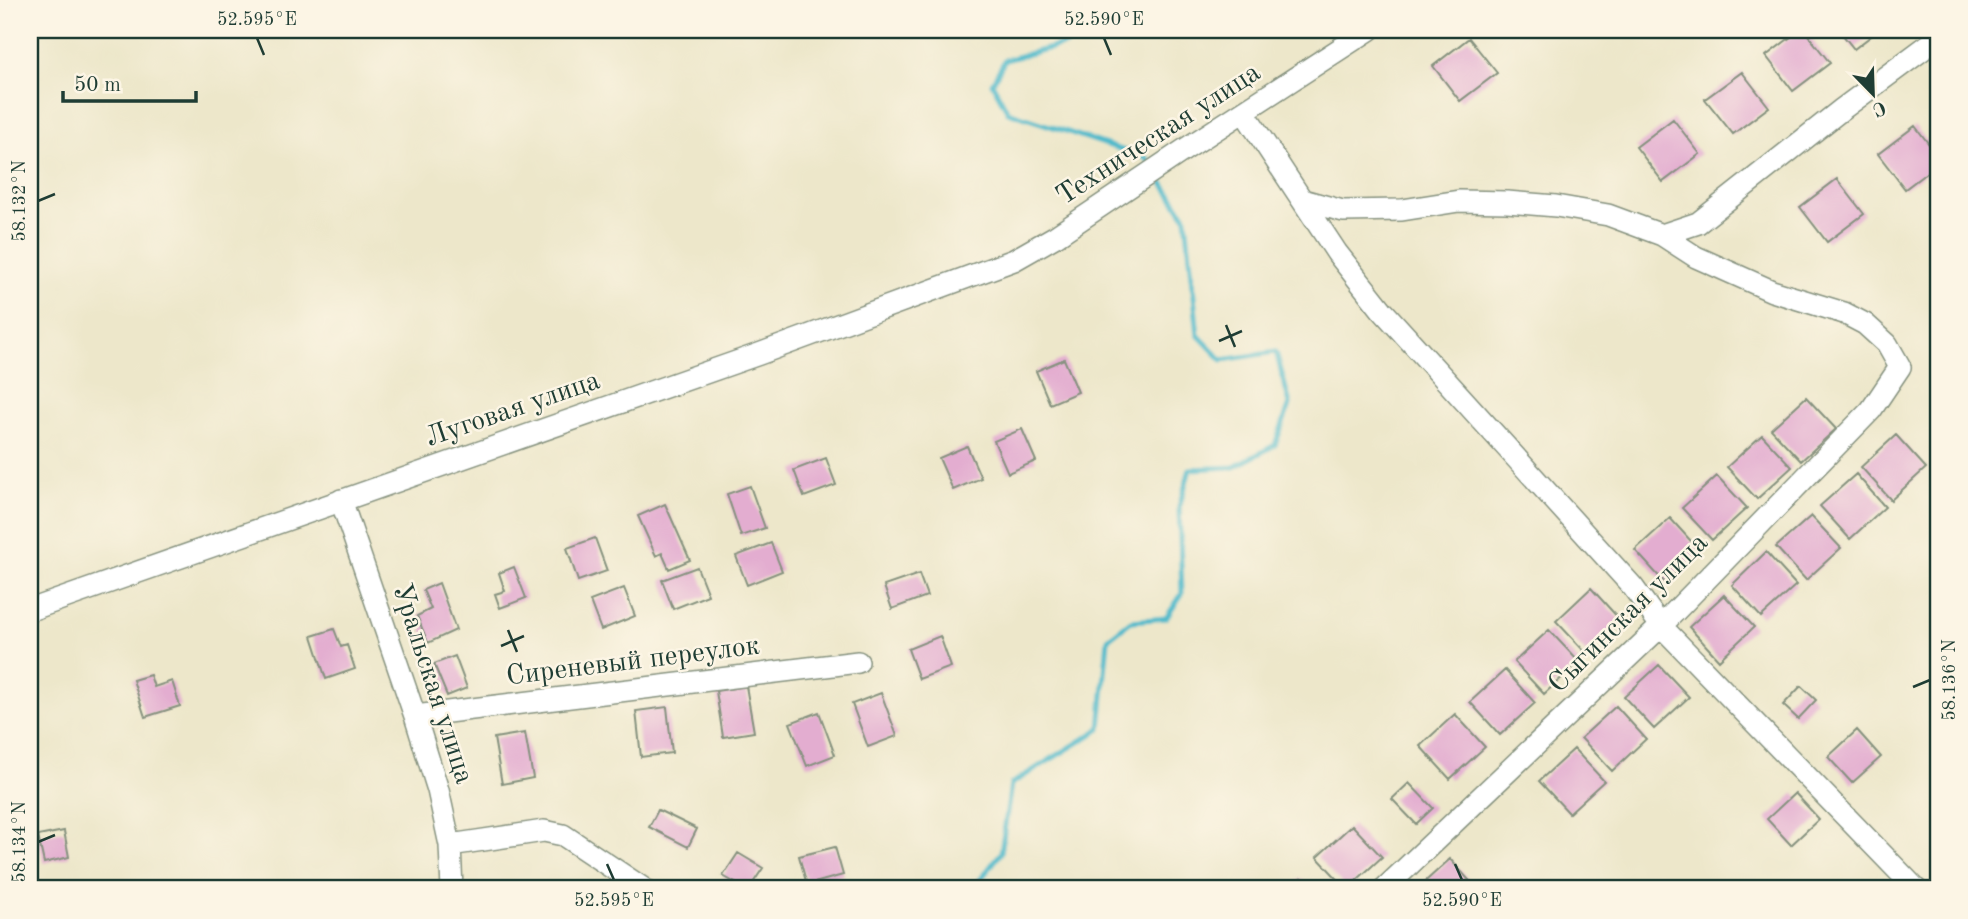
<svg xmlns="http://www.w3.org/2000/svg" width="1968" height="919" font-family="'Old Standard TT',serif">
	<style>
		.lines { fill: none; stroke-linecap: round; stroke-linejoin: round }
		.stream { stroke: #4fbacb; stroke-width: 5 }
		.building { fill: #e3add0 }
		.minor-casing { stroke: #86927f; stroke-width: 24 }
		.minor { stroke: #fff; stroke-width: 21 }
		.ticks { fill: none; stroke: #1f3d34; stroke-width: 2.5 }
		.labels { text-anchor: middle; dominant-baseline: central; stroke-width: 5; stroke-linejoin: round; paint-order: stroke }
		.street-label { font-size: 28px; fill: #1f3d34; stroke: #fcf5e5 }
		.neatline { fill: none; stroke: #1f3d34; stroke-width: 2.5 }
		.ticks-label { font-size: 18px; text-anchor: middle; fill: #1f3d34 }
	</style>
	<rect width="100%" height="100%" fill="#fcf5e5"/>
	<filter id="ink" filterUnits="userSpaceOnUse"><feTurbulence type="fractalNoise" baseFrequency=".0143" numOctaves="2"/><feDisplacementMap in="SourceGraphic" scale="14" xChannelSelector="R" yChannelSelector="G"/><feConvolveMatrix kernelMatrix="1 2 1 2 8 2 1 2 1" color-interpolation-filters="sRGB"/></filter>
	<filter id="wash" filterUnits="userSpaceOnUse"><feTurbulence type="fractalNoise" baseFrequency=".00686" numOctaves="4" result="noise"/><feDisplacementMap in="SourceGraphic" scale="28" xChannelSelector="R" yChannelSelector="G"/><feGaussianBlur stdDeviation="1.57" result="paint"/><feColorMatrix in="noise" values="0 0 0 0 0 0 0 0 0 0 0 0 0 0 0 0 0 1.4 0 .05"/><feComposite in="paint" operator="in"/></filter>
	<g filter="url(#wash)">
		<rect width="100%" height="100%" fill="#ede7ca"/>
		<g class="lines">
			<path class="stream" d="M1080,30l-14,14 -61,16 -13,23 16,29 138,46 6,8
				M973,889l28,-36 10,-69 89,-55 8,-90 23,-18 35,-3 16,-24 -3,-87 11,-38 44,-2 41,-22 15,-41 -14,-52 -54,8 -24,-25 -12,-117 -29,-44"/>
		</g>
		<g id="blocks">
			<path class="building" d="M1800,30h4l26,33 -37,28 -27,-35z
				M1839,30h40l-25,19z
				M1469,38l28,35 -37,28 -27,-35z
				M1742,72l27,35 -36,27 -28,-35z
				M1673,119l27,35 -37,28 -27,-35z
				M1915,126l23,30v8l-33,25 -27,-35z
				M1837,179l27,35 -37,28 -27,-35z
				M1064,359l14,33 -28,12 -14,-33z
				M1806,397l30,32 -35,32 -30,-32z
				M1022,429l14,32 -28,12 -14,-32z
				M1762,435l30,32 -35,32 -30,-32z
				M1896,435l30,33 -35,32 -30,-33z
				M967,446l14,32 -28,12 -14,-32z
				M826,458l10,27 -32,12 -10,-27z
				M1856,474l29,33 -35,32 -30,-33z
				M1717,476l30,32 -35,32 -30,-32z
				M750,486l15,42 -24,8 -14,-42z
				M665,504l25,56 -21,9 -7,-16 -6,3 -18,-40z
				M1811,516l30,32 -35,32 -30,-33z
				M1670,518l30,33 -35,32 -30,-33z
				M595,538l12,33 -29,10 -11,-33z
				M771,543l11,28 -35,14 -11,-29z
				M1766,552l30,33 -35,32 -29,-32z
				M514,567l12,31 -26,10 -5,-14 10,-3 -6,-18z
				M697,567l11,28 -35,14 -11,-29z
				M919,574l8,22 -35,13 -8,-23z
				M439,583l17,47 -28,13 -11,-27 14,-7 -8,-19z
				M624,588l11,28 -34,14 -11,-29z
				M1591,588l30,33 -35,32 -30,-32z
				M1724,595l30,32 -35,33 -30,-33z
				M334,629l7,18 6,-2 8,24 -29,10 -14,-43z
				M1549,630l30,32 -35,32 -30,-32z
				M940,636l11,31 -32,12 -11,-30z
				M455,656l12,32 -20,8 -13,-32z
				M1659,665l30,32 -35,32 -30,-32z
				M1505,670l30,33 -35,32 -30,-33z
				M150,675l4,12 18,-6 8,25 -35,11 -12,-37z
				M746,686l8,46 -31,5 -7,-46z
				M1801,686l15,14 -18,19 -15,-14z
				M881,693l16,43 -29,11 -16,-43z
				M1616,706l30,33 -34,32 -31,-33z
				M667,707l5,46 -31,4 -5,-46z
				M819,712l16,43 -28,11 -17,-43z
				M1455,714l30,33 -35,32 -30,-33z
				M1857,730l24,27 -29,26 -24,-26z
				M525,733l8,45 -31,6 -8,-46z
				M1574,749l30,32 -35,32 -30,-32z
				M1409,783l24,25 -17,16 -24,-25z
				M1795,793l24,26 -28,26 -24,-26z
				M658,810l39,19 -9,18 -39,-20z
				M1352,825l30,32 -35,32 -30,-32z
				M64,831l5,26 -25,6 -6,-27z
				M835,847l8,28 -36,10 -8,-29z
				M738,853l25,15 -14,21h-3l-23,-13z
				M1450,859l27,30h-60z
				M1301,878l10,11h-22z"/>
		</g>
	</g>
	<g filter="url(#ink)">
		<use href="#blocks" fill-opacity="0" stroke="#86927f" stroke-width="2"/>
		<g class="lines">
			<defs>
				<path id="minor" d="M1244,112l93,141 45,57 251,277 28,39 255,263
					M1303,200l40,11 59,-1 57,-9 48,1 49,4 52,9 54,20 34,22 76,34 72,22 21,11 22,20 13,23 -29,43 -210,216 -277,263
					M1662,235l36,-12 143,-113 97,-72
					M341,500l74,216 23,74 12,55 2,44
					M30,610l729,-256 255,-94 42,-24 128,-86 185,-120
					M415,716l443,-54
					M450,845l94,-14 19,4 81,54"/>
			</defs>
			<use href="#minor" class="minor-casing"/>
			<use href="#minor" class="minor"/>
		</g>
	</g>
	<path class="ticks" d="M257,38l7,17M1104,38l7,17M38,201l17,-7M1226,325l9,22M1219,341l23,-10M508,630l9,22M501,646l23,-10M1913,687l17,-7M38,842l17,-7M607,864l7,16M1455,864l7,16"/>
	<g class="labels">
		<g class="street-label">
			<text transform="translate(1159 135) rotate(-33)">Техническая улица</text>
			<text transform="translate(513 410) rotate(-19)">Луговая улица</text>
			<text transform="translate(1629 614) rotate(-45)">Сыгинская улица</text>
			<text transform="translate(633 662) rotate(-7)">Сиреневый переулок</text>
			<text transform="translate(432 684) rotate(72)">Уральская улица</text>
		</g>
	</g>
	<rect width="1968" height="919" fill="none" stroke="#fcf5e5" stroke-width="77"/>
	<g transform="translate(1873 94) rotate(157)" stroke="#fcf5e5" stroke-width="5" paint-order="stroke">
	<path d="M0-5L12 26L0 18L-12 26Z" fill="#1f3d34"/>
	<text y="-10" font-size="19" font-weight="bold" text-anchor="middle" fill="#1f3d34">С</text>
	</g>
	<path d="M63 91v10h133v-10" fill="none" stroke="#1f3d34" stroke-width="3.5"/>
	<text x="74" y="91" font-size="21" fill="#1f3d34" stroke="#fcf5e5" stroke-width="5" paint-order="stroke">50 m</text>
	<rect x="38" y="38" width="1892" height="842" class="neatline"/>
	<g class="ticks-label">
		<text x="257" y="25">52.595°E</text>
		<text x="1104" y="25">52.590°E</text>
		<text transform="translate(19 201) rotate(-90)" y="6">58.132°N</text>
		<text transform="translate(1949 680) rotate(-90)" y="6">58.136°N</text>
		<text transform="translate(19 842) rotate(-90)" y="6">58.134°N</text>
		<text x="614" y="906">52.595°E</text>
		<text x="1462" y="906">52.590°E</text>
	</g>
</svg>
